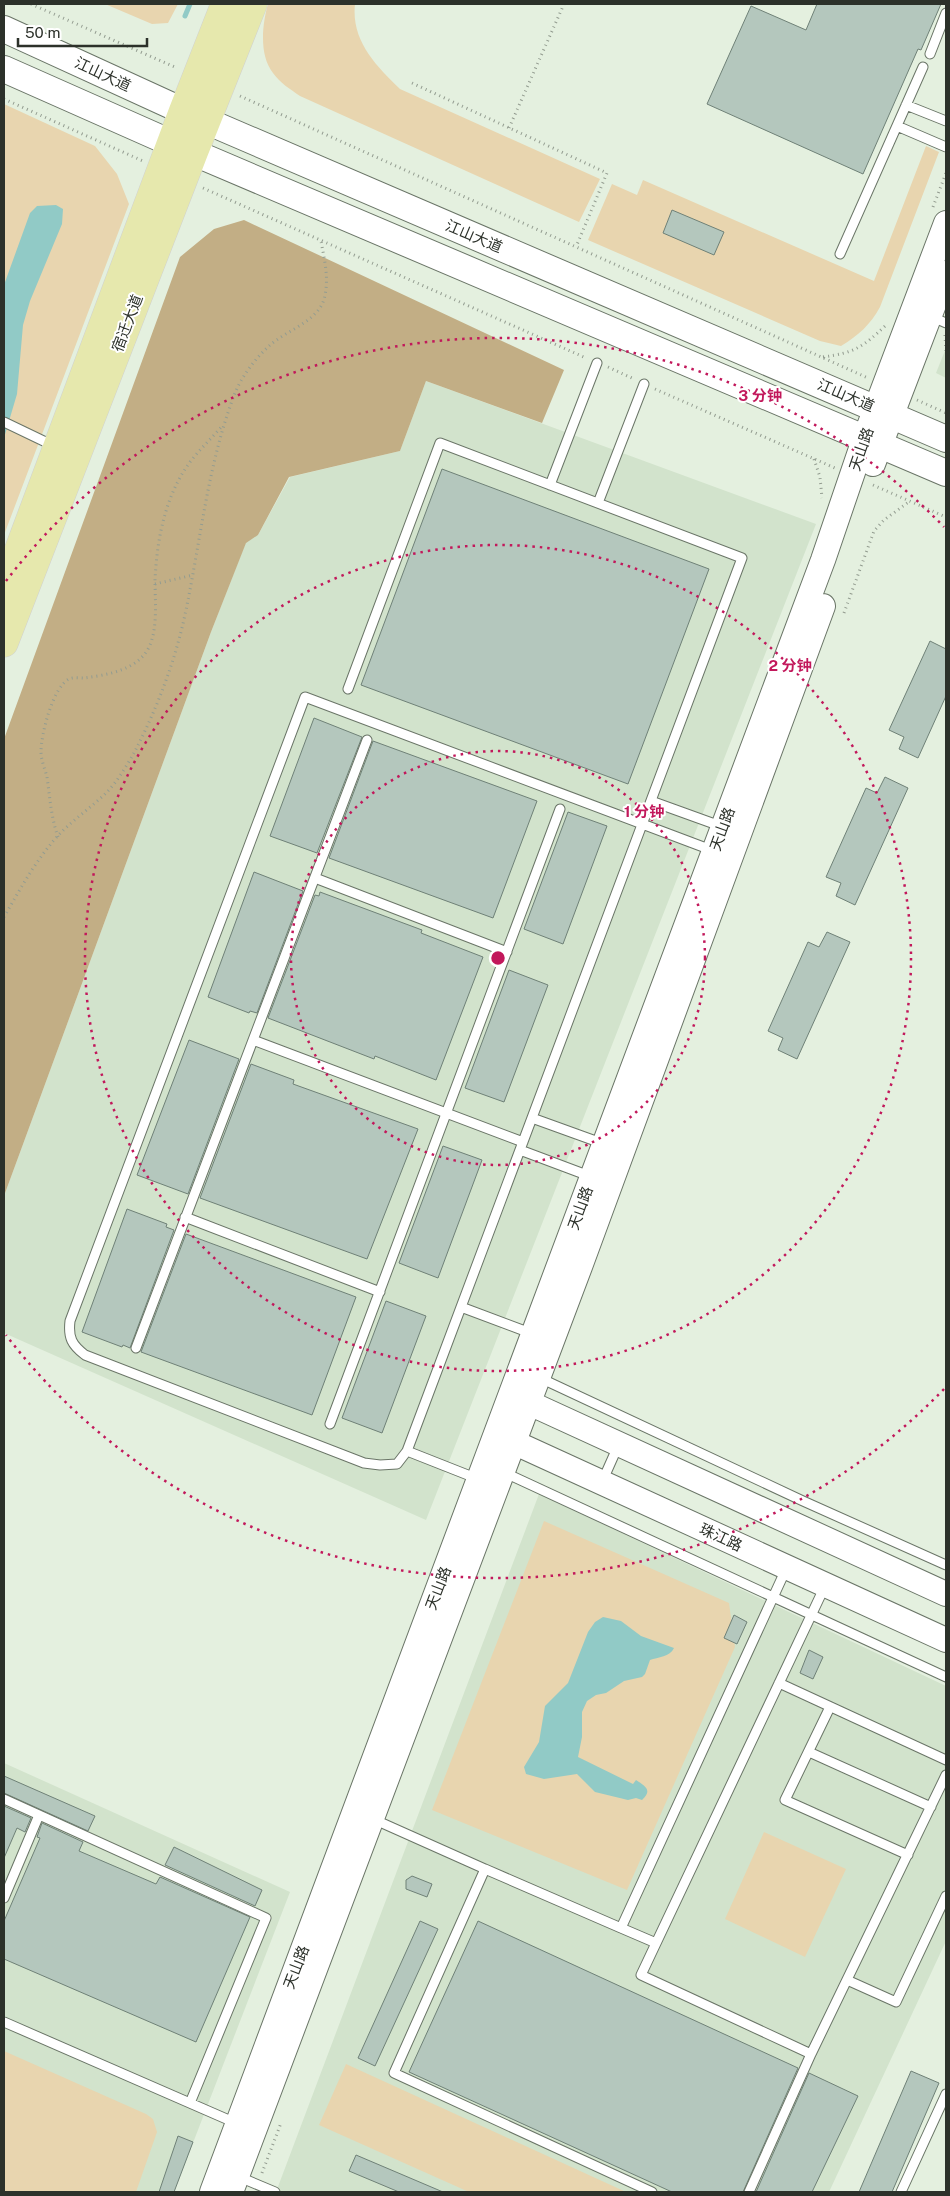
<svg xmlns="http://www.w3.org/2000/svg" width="950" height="2196" font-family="'Public Sans','Noto Sans SC',sans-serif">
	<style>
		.built { fill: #d2e3cc }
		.green { fill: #e8d5af }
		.forest { fill: #c2ae85 }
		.water { fill: #91cac6 }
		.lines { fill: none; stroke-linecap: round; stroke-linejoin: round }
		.stream { stroke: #91cac6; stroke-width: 5 }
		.building { fill: #b4c7bd; stroke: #6f8177 }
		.service-casing { stroke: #6a7567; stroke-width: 11 }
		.tertiary-casing { stroke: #6a7567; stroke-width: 26 }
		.secondary-casing { stroke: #6a7567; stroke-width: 28 }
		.primary-casing { stroke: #d1d2d0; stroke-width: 29 }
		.path { stroke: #939c90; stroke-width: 3; stroke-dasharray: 1 4; stroke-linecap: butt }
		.service { stroke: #fff; stroke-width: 9 }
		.tertiary { stroke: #fff; stroke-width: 24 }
		.secondary { stroke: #fff; stroke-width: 26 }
		.primary { stroke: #e6e8ad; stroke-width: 28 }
		.ring { fill: none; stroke: #c2185b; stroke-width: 2.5; stroke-dasharray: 2.5 5 }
		.labels { text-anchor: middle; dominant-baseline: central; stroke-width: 4; stroke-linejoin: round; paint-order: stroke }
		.street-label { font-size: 15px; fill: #2c312a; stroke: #fff }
		.centre { fill: #c2185b; stroke: #fff; stroke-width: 2.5 }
		.ring-label { font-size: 15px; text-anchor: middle; font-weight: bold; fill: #c2185b; stroke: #fff; stroke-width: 4; stroke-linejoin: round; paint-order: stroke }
	</style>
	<rect width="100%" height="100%" fill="#e4f0df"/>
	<path class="built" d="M946,348v30l-10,-5z
		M426,381l390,143 -390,996 -422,-187v-137l207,-564 35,-90 12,-7 32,-58 110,-26z
		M539,1494l407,192v255l-117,251h-553z
		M4,1763l286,129 -116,300h-170z"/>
	<path class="green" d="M105,4h73l-10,19 -16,1z
		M268,4h87c-4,36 20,61 45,85l200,90 -21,43 -279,-126c-10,-7 -20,-13 -27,-23 -14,-18 -11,-48 -5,-69z
		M4,104l91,42 22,28 12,30 -125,331z
		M926,146l13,6 -59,155c-10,18 -21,28 -39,39l-21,-5 -232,-101 24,-56 25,11 6,-15 231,101z
		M544,1521l185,82 6,44 -108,243 -195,-80z
		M764,1832l82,37 -41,88 -80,-38z
		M4,2051l142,63 7,5 4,13 -21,60h-132z
		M346,2064l280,128h-157l-150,-67z"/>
	<path class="forest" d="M244,220l320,150 -22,53 -116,-42 -26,70 -111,26 -31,58 -12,8 -35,89 -207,564v-457l176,-482 34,-28z"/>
	<path class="water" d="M56,205l7,4 -1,15 -32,77 -7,24 -6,69 -13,44v-153l26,-72 7,-7z
		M603,1617l18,4 20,15 33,12c-4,9 -16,9 -24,12l-5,14 -3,3 -18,4 -18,12 -10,2 -9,6 -5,11v25l-4,20 55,27 3,-4c9,6 17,10 6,20l-6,-2 -8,2 -33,-8 -18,-18 -33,5 -18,-5 -2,-7 15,-25 6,-36 23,-23 20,-51 7,-10z"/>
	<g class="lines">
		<path class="stream" d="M185,16l5,-12"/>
	</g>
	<path class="building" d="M817,4h124l-20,46 -3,-1 -55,125 -156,-70 44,-98 55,24z
		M672,210l52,22 -10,23 -51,-22z
		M442,469l267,100 -81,215 -267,-99z
		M930,641l16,8v47l-28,62 -19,-9 5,-12 -15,-7z
		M314,718l48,19 -45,116 -47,-17z
		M373,741l164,60 -44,117 -164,-60z
		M885,777l23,11 -53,117 -19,-9 5,-13 -15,-6 40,-89 11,5z
		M568,812l39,14 -44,118 -39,-15z
		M254,872l49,19 -46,122 -7,-2 -1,2 -41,-16z
		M320,892l102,38 -1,3 62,24 -47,123 -61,-24 -1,3 -106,-41 47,-123 4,1z
		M827,932l23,10 -53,117 -19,-9 5,-12 -15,-7 40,-89 11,5z
		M509,970l39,15 -44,117 -39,-14z
		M189,1040l50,19 -51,135 -51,-19z
		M251,1064l43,16 -1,4 125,45 -51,130 -167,-61z
		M443,1146l39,14 -44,118 -39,-15z
		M127,1209l40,15 -1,3 8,3 -44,118 -7,-3 -1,2 -40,-15z
		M186,1234l170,63 -44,118 -171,-63z
		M386,1301l40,15 -44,117 -40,-15z
		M734,1615l13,7 -10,22 -13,-6z
		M809,1650l14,7 -10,22 -13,-6z
		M4,1776l91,40 -7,15 -84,-38z
		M4,1806l27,12 -6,14 -8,-4 -13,30z
		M42,1823l41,19 -4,9 77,33 4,-7 90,40 -54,125 -192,-83v-38l36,-83 -3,-1z
		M174,1847l88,43 -7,16 -90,-41z
		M412,1876l20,8 -5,13 -21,-8v-9z
		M420,1921l18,8 -63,137 -17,-8z
		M478,1921l320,147 -55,124h-71l-263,-120z
		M911,2071l28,12 -47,109h-33z
		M809,2073l49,23 -46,96h-56z
		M178,2136l15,6 -19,50h-15z
		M356,2155l87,37h-44l-50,-21z"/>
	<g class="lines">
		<defs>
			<path id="service" d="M930,54l16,-41
				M906,105l40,16
				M897,126l49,21
				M840,254l83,-187
				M930,316l16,7
				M4,422l50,24
				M550,485l47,-122
				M598,503l46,-119
				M348,689l92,-246 302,115 -335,893 71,28
				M651,801l72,26
				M315,878l192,74
				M253,1040l270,102
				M532,1118l72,26
				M520,1150l72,27
				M185,1217l195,75
				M461,1307l72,27
				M136,1348l231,-608
				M540,1378l263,123 143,64
				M330,1424l230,-615
				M407,1451l-10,13 -17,1 -16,-2 -279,-108c-13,-10 -17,-17 -15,-34l235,-624 409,154
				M503,1472l443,205
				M602,1482l16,-36
				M779,1683l167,77
				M830,1707l-45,93 123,55
				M809,1752l122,55
				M4,1799l262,119 -76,185
				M373,1819l112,50
				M4,1898l35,-83
				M621,1928l35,15
				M847,1980l49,22 50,-106
				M4,2022l234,102
				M811,2054l135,-279
				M237,2176l38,16
				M652,2192l-258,-119 91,-204 136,59 166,-361
				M749,2192l62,-138 -170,-79 184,-389
				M901,2192l45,-98"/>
			<path id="tertiary" d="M873,464l73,-191
				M514,1396l432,198
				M500,1436l446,204
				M212,2192l611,-1632 42,-123 81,-214
				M231,2192l350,-928 242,-658"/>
			<path id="secondary" d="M4,29l179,82 763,328
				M4,69l167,74 775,330"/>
			<path id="primary" d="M4,589l179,-478 42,-107
				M4,643l190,-491 59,-148"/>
		</defs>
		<use href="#service" class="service-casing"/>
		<use href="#tertiary" class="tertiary-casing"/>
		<use href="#secondary" class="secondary-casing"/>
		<use href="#primary" class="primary-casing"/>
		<path class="path" d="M31,4l146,64
			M412,83l195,90 -31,74
			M240,96l628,282
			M4,99l139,62
			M509,128l55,-124
			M203,188l383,170
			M933,207l13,-34
			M945,335l1,17
			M823,357c31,-4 40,-10 62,-31
			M608,367l26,12
			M655,389l180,79
			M917,400l29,13
			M814,459l6,18 2,21
			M873,485l73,32
			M155,584l38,-9
			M844,613l30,-82 10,-11 26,-19
			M58,837c-7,-20 -8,-39 -11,-60 -2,-8 -6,-17 -6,-25 0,-18 12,-65 28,-73 4,-2 10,-1 15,-1 23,-3 54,-8 65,-31 9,-18 6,-47 6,-67 2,-41 10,-84 35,-118 10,-13 22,-24 33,-37
			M4,917c14,-24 28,-50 46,-72 16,-21 39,-35 57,-53 10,-10 20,-27 27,-39 23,-44 42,-94 52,-143 15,-72 22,-147 49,-217 7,-17 20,-34 34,-47 17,-16 52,-25 56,-51 4,-18 -1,-37 -4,-54
			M262,2173l19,-50"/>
		<use href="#service" class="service"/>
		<use href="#tertiary" class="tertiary"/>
		<use href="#secondary" class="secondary"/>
		<use href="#primary" class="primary"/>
	</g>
	<g class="ring">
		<circle cx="498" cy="958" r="207"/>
		<circle cx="498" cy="958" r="413"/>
		<path d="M944 1389A620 620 0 0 1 6 1335M6 581A620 620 0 0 1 944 527"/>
	</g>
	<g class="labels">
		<g class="street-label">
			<text transform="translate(103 74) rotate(25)">江山大道</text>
			<text transform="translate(474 236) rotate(23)">江山大道</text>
			<text transform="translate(127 323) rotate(-69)">宿迁大道</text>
			<text transform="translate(846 395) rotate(23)">江山大道</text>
			<text transform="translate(861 449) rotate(-71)">天山路</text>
			<text transform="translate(722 829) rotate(-70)">天山路</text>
			<text transform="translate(580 1208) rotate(-70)">天山路</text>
			<text transform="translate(721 1537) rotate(25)">珠江路</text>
			<text transform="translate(438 1588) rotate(-69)">天山路</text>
			<text transform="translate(296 1967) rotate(-69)">天山路</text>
		</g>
	</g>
	<circle cx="498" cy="958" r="8" class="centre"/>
	<g class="ring-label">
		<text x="760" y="401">3 分钟</text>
		<text x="790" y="671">2 分钟</text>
		<text x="644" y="817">1 分钟</text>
	</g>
	<rect width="950" height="2196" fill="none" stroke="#2c312a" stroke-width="10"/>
	<path d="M18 38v8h129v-8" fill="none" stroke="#2c312a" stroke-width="2.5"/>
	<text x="25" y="38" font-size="15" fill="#2c312a" stroke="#ffffff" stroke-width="4" paint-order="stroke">50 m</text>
</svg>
